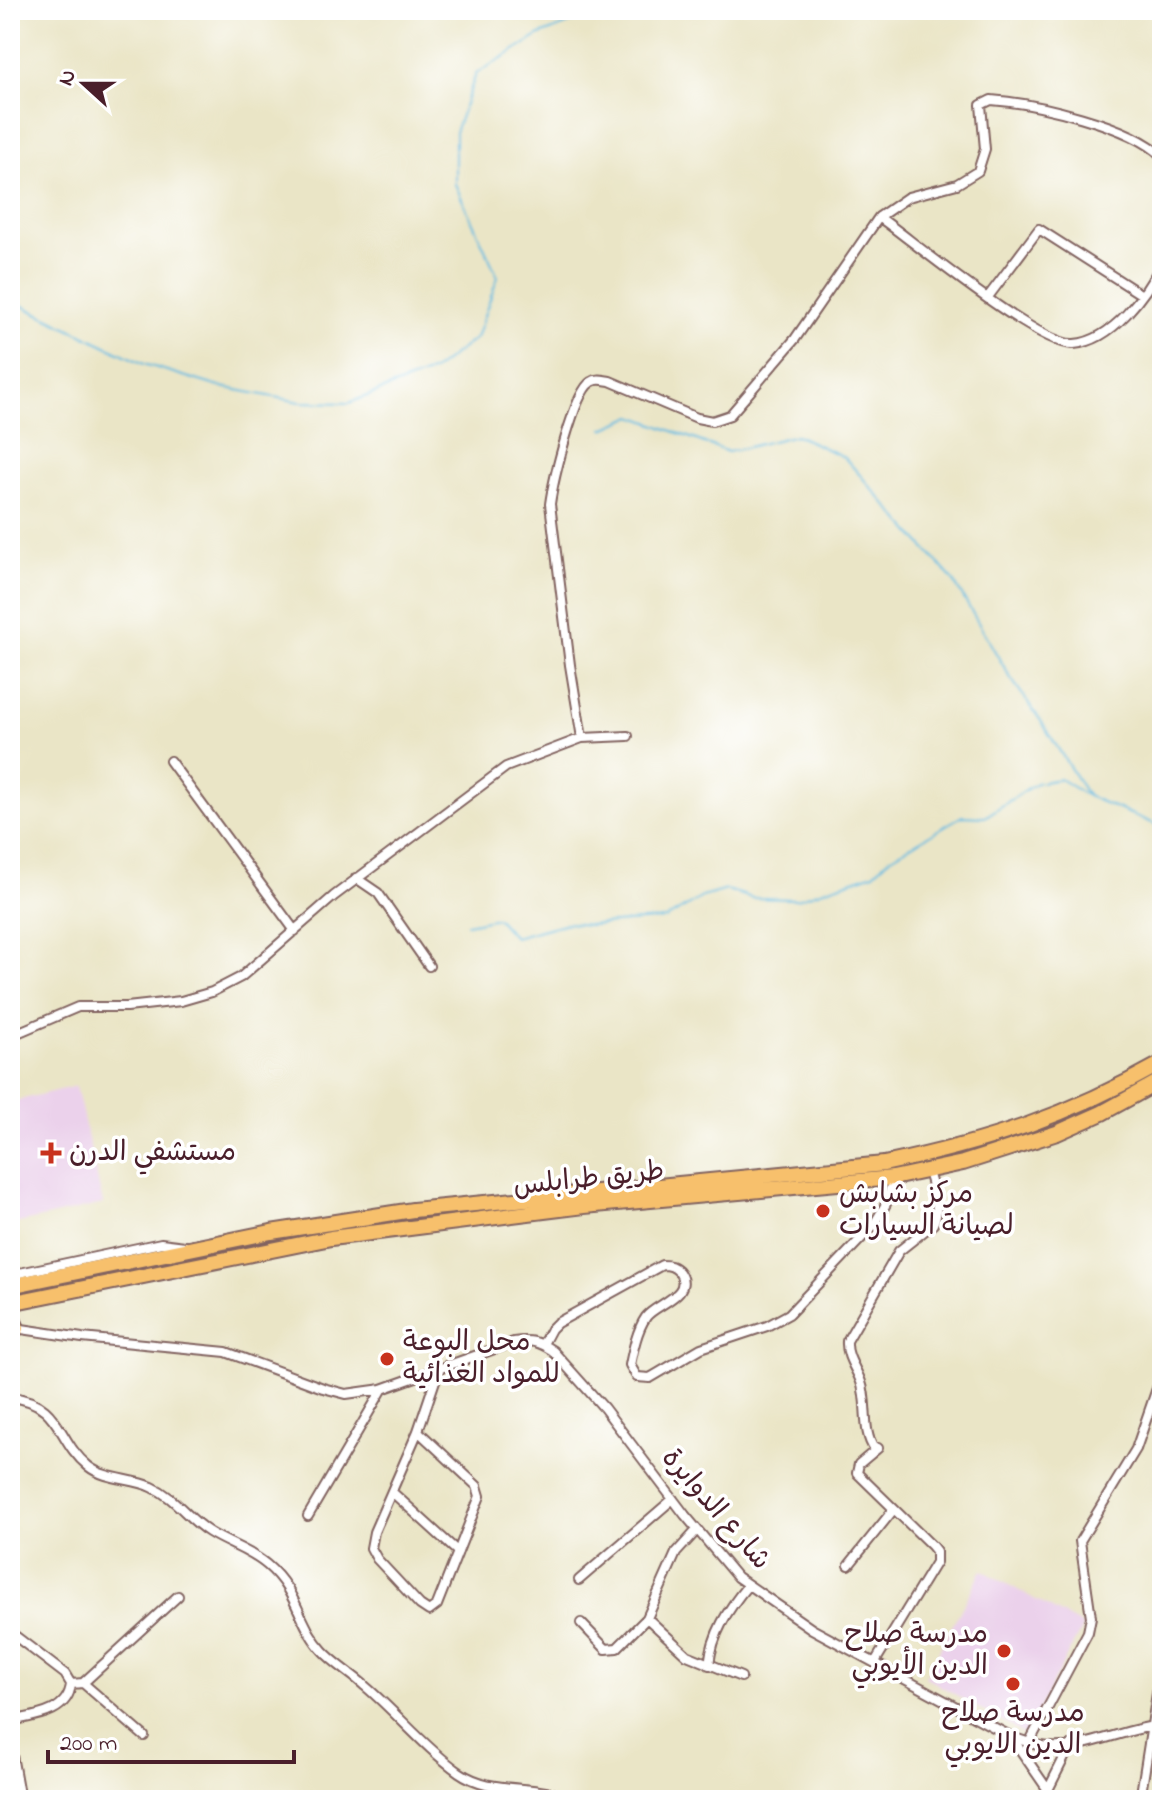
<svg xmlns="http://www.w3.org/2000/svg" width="1172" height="1810" font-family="'Indie Flower','Playpen Sans Arabic',sans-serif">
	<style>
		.built { fill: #ebd1eb }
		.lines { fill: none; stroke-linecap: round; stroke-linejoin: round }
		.stream { stroke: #65bbe1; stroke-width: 2 }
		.street-casing { stroke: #826461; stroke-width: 12 }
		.highway-casing { stroke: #826461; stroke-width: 18 }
		.street { stroke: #fff; stroke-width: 8 }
		.highway { stroke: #f7c06c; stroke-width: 14 }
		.poi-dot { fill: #c8321e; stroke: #fff; stroke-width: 3 }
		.labels { text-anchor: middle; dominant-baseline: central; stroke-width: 7; stroke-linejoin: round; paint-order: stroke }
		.poi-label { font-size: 28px; fill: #4a1f2b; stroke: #fff; text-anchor: start }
		.street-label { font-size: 28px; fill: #4a1f2b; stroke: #fff }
	</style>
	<rect width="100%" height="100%" fill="#fff"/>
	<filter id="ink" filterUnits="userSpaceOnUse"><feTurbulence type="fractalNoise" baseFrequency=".0125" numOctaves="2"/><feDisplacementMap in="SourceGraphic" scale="16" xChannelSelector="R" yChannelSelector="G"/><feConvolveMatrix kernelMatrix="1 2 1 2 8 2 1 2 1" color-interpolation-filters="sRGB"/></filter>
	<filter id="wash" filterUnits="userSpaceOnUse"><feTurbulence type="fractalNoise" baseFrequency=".006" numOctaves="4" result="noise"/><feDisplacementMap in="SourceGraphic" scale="32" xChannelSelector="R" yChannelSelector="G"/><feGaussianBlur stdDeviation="1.8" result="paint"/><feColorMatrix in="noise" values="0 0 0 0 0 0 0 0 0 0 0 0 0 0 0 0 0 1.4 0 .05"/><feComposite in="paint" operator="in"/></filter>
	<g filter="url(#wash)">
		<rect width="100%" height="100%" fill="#eae5c6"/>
		<path class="built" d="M76,1086l27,118 -93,21v-123z
			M982,1570l101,56 -58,109 -100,-58z"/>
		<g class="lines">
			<path class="stream" d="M10,300l134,64 72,22 84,16 49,1 84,-32 43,-33 22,-61 -43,-93v-52l21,-58 62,-38 45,-18 58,-8
				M604,429l29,-13 95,36 68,-17 48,22 109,123 57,97 31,44 46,74
				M467,924l30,-6 17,19 53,-14 23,2 76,-6 36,-22 25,-7 25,8 45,1 77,-26 16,-15 72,-42 23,1 51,-34 24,-4 27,17 75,31"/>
		</g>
	</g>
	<g filter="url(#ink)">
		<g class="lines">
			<defs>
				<path id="street" d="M879,217l29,-20 49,-13 21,-13 7,-22 -4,-44 10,-5c44,3 140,25 171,56
					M988,297l51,-68 103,66
					M582,738l-12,-73 -20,-161c3,-22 24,-112 41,-122 6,-4 12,-2 19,-1l87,37 15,3 18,-6 65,-76 84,-122c35,25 160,129 195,127 39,-3 72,-50 88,-81
					M170,761l125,170
					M356,878l22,15 51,73
					M10,1036l68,-29h49l54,-6 31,-9 29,-15 93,-81 172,-129 76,-29 46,-2
					M10,1275l151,-32 24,3
					M15,1328l67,10 144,14 97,36 23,6 36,-5 132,-47c16,-3 26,0 39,9l51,57 81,107 52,62 75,52 200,108c12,4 24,9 37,10 38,3 75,-19 113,-22
					M543,1344l8,-15 6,-6 105,-58c7,0 12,1 17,7 16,23 -24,32 -33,45 -9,13 -13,33 -16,48l7,12 13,1 51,-30 66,-22 22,-12 84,-88 13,-22 7,-26
					M10,1397c52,5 46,43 78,69 17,14 44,12 64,21 23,10 36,32 57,45 19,12 41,18 58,33 31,26 32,61 56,86 12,13 29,23 42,35 33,28 59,61 94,86 34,24 77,10 111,28
					M418,1431l59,55 3,10 -43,109 -8,6 -9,-6 -43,-46 -6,-11 3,-16 44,-101 21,-62
					M875,1450c-14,-19 -6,-46 -14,-68 -5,-14 -15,-25 -14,-41l52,-90 34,-27c9,-16 -1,-36 -5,-53
					M392,1492l66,60
					M308,1516l74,-126
					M849,1565l45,-56
					M579,1580l94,-81
					M647,1618l40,37 54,22
					M581,1623l25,26 11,-1 30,-30 29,-65 21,-23
					M10,1632l55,42 6,10c-3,30 -38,32 -61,37
					M875,1662l61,-100v-11l-4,-5 -75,-73 2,-9 19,-16
					M709,1665c3,-31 19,-56 39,-80
					M83,1683l61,53
					M71,1684l12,-1 95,-87
					M1012,1738l36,52 3,10
					M1029,1743l59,-111 3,-15 -11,-76 56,-92 26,-75
					M10,1744l10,56
					M1048,1790l22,-44
					M1140,1800l22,-138"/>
				<path id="highway" d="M10,1286l261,-54 142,-22 471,-46c105,-22 184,-48 278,-101
					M16,1301l-5,14 6,13
					M10,1303l321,-65 253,-32 309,-28 70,-15 94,-30 45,-20 60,-33"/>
			</defs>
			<use href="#street" class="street-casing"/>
			<use href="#highway" class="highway-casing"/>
			<use href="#street" class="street"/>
			<use href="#highway" class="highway"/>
		</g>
	</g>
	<g class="poi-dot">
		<path d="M47 1141h8v8h8v8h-8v8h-8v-8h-8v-8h8z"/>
		<circle cx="823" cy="1211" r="8"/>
		<circle cx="387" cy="1359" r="8"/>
		<circle cx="1004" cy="1651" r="8"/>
		<circle cx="1013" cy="1684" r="8"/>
	</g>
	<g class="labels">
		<g class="poi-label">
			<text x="69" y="1153">مستشفي الدرن</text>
			<text x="839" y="1195">مركز بشابش<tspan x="839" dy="32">لصيانة السيارات</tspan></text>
			<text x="403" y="1343">محل البوعة<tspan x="403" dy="32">للمواد الغذائية</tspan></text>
			<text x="988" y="1635" text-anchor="end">مدرسة صلاح<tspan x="988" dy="32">الدين الأيوبي</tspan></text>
			<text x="1013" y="1714" text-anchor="middle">مدرسة صلاح<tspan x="1013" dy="32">الدين الايوبي</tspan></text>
		</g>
		<g class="street-label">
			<text transform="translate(589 1180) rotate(-6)">طريق طرابلس</text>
			<text transform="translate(715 1510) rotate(49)">شارع الدوايرة</text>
		</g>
	</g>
	<rect width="1172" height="1810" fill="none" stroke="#fff" stroke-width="40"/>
	<g transform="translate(84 84) rotate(291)" stroke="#ffffff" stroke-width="6" paint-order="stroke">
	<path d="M0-6L14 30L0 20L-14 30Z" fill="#4a1f2b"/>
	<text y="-12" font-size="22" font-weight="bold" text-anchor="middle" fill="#4a1f2b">N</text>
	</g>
	<path d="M48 1750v12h246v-12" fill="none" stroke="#4a1f2b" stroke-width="4"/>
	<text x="60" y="1750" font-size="24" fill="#4a1f2b" stroke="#ffffff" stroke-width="6" paint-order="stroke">200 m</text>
</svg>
